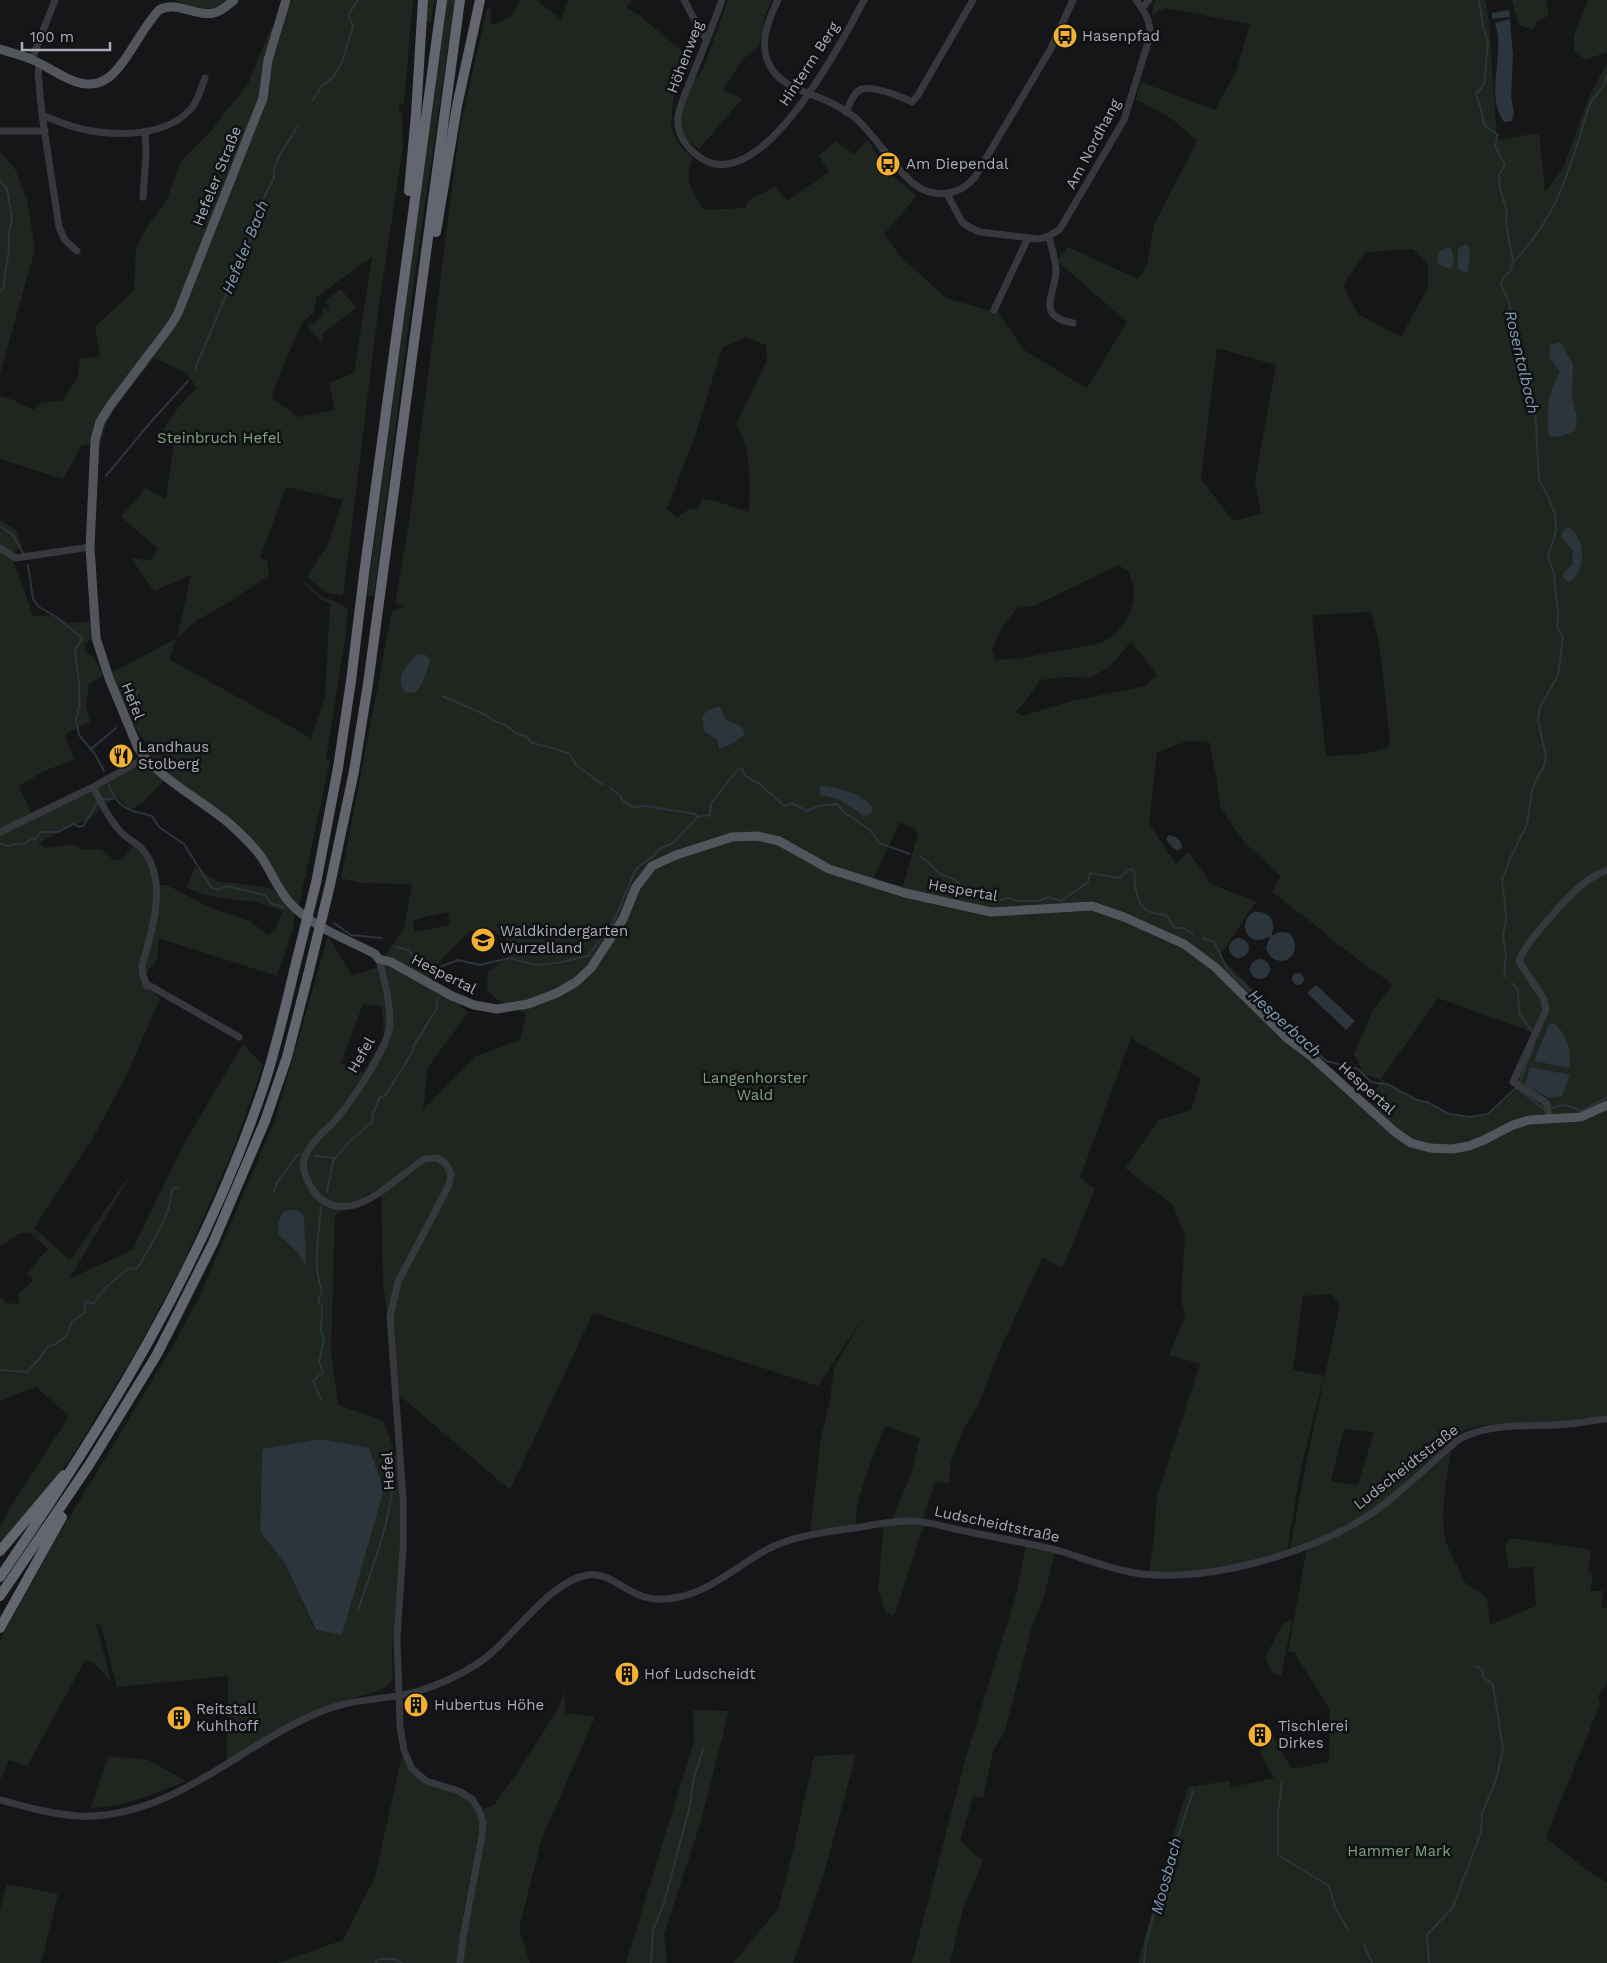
<svg xmlns="http://www.w3.org/2000/svg" width="1607" height="1963" font-family="'Work Sans',sans-serif">
	<style>
		.green { fill: #1e261f; fill-rule: evenodd }
		.water { fill: #2c353c }
		.lines { fill: none; stroke-linecap: round; stroke-linejoin: round }
		.stream { stroke: #2c353c; stroke-width: 2 }
		.minor { stroke: #37383d; stroke-width: 7 }
		.major { stroke: #53555c; stroke-width: 9 }
		.highway { stroke: #63666e; stroke-width: 10 }
		.highway-bridge { stroke: #63666e; stroke-width: 10 }
		.labels { text-anchor: middle; dominant-baseline: central; stroke-width: 5; stroke-linejoin: round; paint-order: stroke }
		.poi-label { font-size: 15px; fill: #a8adb8; stroke: #111113; text-anchor: start }
		.street-label { font-size: 15px; fill: #a8adb8; stroke: #111113 }
		.park-label { font-size: 15px; fill: #7fa381; stroke: #111113 }
		.water-label { font-size: 16px; font-style: italic; fill: #7f9bb3; stroke: #111113 }
	</style>
	<rect width="100%" height="100%" fill="#161618"/>
	<path class="green" d="M173,0h55c-17,15 -36,6 -55,0z
		M293,0h120l-9,104 -5,1v8h3l1,33 -24,158 -36,292 -16,-3 -20,-16 22,-35 14,-42 -57,-13 -26,71 7,2 2,15 -38,26 -35,20 -19,17 -8,21 142,79 14,-41 5,-93 -10,-5 -17,-16 1,-2 20,17 13,4 11,7 -3,30 -19,120 4,2 -32,149 -42,-60 -90,-71 -25,25 -11,6 -14,-14 -23,20 -55,27 8,5 28,-4 8,6 19,-1 13,11 8,-1 12,-14 11,11 11,29h11l44,23 39,13 18,14 8,-8 7,-16 -27,-9 -35,-4 -19,-4 -16,-7 9,-20 21,14 55,7 23,22v15l-17,51 -119,-38v20l-11,14 -4,11 17,16 -33,75 -33,62 -60,92 36,32 66,-94 -67,113 63,-29 54,-110 57,-96 20,21 -31,88 -50,113 -48,89 -65,106 -69,87v-21l9,-18 60,-93 -33,-29 -36,14v-104l6,6 14,1 -2,-10 16,-14 -7,-7 21,-24 -18,-16h-10l-20,14v-727l16,10 6,17 -11,7 22,62 22,-1 12,8 23,-1v17l-5,6 1,7 8,5 9,19 -14,8 -3,21 4,17 -25,12 9,26 -30,11 -25,15 15,33 63,-31 55,-37 -14,-19 -27,-59 66,-35 14,-63 -37,16 -23,-33 21,2 5,-12 -36,-31 25,-29 20,11 8,-57 -4,-4 -10,2c4,-17 23,-40 37,-52l-11,-15 -32,-15 -39,50 -8,14 -7,23h-18l-19,34 -63,-20v-63l13,4 20,10 9,-8 20,-1 16,-24 2,-18 20,-3 -5,-29 39,-37 2,-42 13,-24 17,-22 15,-41 30,-30 38,-49 20,-50zM372,257l-18,116 -25,10 6,27 -37,7 -26,-19 2,-9 27,-65 13,-12 2,-15z
		M427,0h7l-3,23 -5,-2z
		M446,0h9l-38,259 -43,337h-7z
		M520,0h16l25,19 7,-19h64l-6,8 12,6 55,47 -13,20 -7,19 -2,29 9,17 13,12c-10,23 -1,33 11,52l41,-2 4,-8 26,-13 12,14 42,-29 -10,-16 16,-15 19,13 14,-14 17,29 32,27 -33,38 16,22 47,43 51,13 26,38 63,38 40,-66 -70,-61 11,-14 70,32 9,-14 7,-40 43,-84 -25,-22 -36,-20 5,-17 74,28 22,-41 13,-45 -86,-16 -12,8 1,-11 3,-5h329l4,22 8,118 42,-7 6,59 18,-24 28,-76 16,-28v1351l-45,7 -78,3 -17,4 -15,10 -68,63 -28,19 -22,12 -44,16 15,-80 35,-165 -9,-10 -28,2 -10,74 31,6 -23,92 -14,82 -31,12 -81,12 -26,1 5,-38 3,-41 43,-132 -31,-9 16,-39 -4,-19 4,-61 -12,-31 -48,-37 34,-48 32,-10 10,-31 -70,-41 -51,140 15,11 -33,80 -19,-12 -45,97 -19,50 -17,28 -11,30 -2,21 -14,-1 -13,39 -30,-1 18,-43 10,-39 -35,-12c-11,31 -30,67 -29,100l-46,5 11,-93 9,-37 4,-34 33,-55 -49,74 -225,-73 -83,177 -112,-96 -15,-111 -2,-97 -46,29 -4,136 7,54 46,16 15,45v104l-7,81 1,28 -4,6 -11,6 -46,13 -36,16 -69,40 1,-84 -111,11 -16,-62 -5,-1 15,57 -17,-18 -9,-3 -58,106 -18,-6 -9,20v-140l61,-109 113,-187 26,-49 75,-175 53,-184 24,39 24,-7 28,-40 8,-44 -52,-1 -19,-5 51,-267 13,-5 -10,-2 14,-81 51,-396 27,-118 4,-2 -1,15 5,3 16,-9zM1413,249l15,16v22l-27,50 -43,-23 -15,-29 23,-33zM746,337l20,8 1,15 -31,64c17,27 13,57 13,88l-40,-13 -7,1 -5,10 -6,-2 -14,9 -10,-8 29,-76 26,-85zM1217,348l59,17 -21,116 6,33 -28,7 -32,-42zM1118,565c3,2 7,4 10,6 2,3 3,8 4,11 8,24 -10,51 -31,61l-79,15 -26,2 -4,-10 9,-21 16,-21 19,-3zM1371,612l8,30 11,98 -2,8 -25,6 -37,2 -14,-141zM1131,642l26,33 -12,11 -77,16 -46,14 -7,-4 10,-10 15,-22 29,-3 21,1 20,-12zM719,706l8,15 12,4 6,9 -17,12 -9,3 -1,-8 -14,-10 -2,-15 6,-6zM1188,741l21,1 7,33 4,32 25,36 36,33 -9,16 55,42 1,3 65,48 -21,27 -18,42 10,20 17,6 -12,24c12,11 44,44 61,45 16,1 41,-5 55,-12 13,-6 25,-15 39,-15l-14,4 -22,13 -22,7 -38,5 -38,-22 -170,-173 34,-52 5,-1 -48,-19 -23,-33 -12,13 -27,-40 8,-72zM900,822l15,7 3,6 -15,51 -16,-3 -13,-6zM448,912l2,13 -35,7 -2,-12zM491,929l27,20 -30,23 -1,17 8,9 31,16 -6,26 -44,16 -53,54 5,-43 40,-54 -41,-39 43,-43zM1530,978l15,20 1,12 -33,72 13,8 -7,-4 -13,14 -17,14 -18,4 -22,-3 -68,-36 57,-81 96,35c5,-10 15,-23 10,-34 -4,-8 -11,-14 -14,-21zM363,1004l19,2 2,31 -21,36 -22,-10zM1344,1429l30,3 -16,53 -27,-4zM319,1439l49,9 16,42 -42,144 -27,-4 -30,-66 -25,-33 2,-82z
		M728,0h44l-7,15 -6,31 -17,14 -19,30 19,9 -43,50 -10,-7 -6,-8 -3,-10 4,-31 19,-24z
		M1512,0h34l3,15 -12,7 -4,8 -14,-5z
		M1588,0h19v52l-22,8 -11,-10v-14z
		M0,151l15,18 12,31 8,49 -35,125z
		M340,289l17,18 -36,28 3,4 -3,2 -14,-15 4,-3 1,2 12,-11 -3,-4 3,-3 3,3 3,-3 -5,-6z
		M1451,1451c-5,30 -12,65 -4,94 4,13 14,23 16,36l24,17 3,27 46,-19 -3,-39 -24,1 -4,-21 4,-8h11l71,11 -3,22 5,1 -3,18h14l-3,16 6,1v75l-9,13 2,8 -54,134 45,35 16,9v81h-469l34,-126 16,-50 41,-6 2,6 43,-9 -14,-25 12,-17 20,33 37,-7 1,-52 -36,-58h-6l19,-105 97,-54z
		M884,1524h40l-30,92 -9,-5 -7,-22z
		M1026,1545l29,6 -11,46 -12,30 -27,104 -12,20 -10,47 -10,-2 -13,45 23,20 -20,48 -13,54h-38l54,-206 50,-162z
		M1292,1618l-1,8 -10,51 -9,-6 -7,-13 17,-33z
		M565,1692v21l30,4 -53,121 -23,91 11,34h-67l2,-25 21,-108 -2,-21 11,-5 25,-36 35,-54z
		M693,1710l36,1 -29,113 -36,110 3,29h-41l68,-222z
		M856,1754l-31,116 -32,93h-60l45,-54 15,-58 21,-95z
		M402,1755c11,25 23,29 48,36 6,2 12,4 18,8 5,5 9,14 13,20l-18,96 -5,48h-180l65,-23 32,-63z
		M108,1756l40,4 38,21c-33,13 -58,25 -95,27z
		M7,1884l51,10 -17,69h-41v-54z"/>
	<path class="water" d="M1509,10l1,7 -18,2v-6z
		M1510,19l3,36 -2,41 3,17 -2,8 -8,1c-17,-24 -4,-56 -6,-84 0,-5 -2,-10 -3,-15z
		M1466,244l3,3 1,8 -2,16 -2,2 -8,-4v-20z
		M1447,247l5,3 2,13 -3,6 -14,-5 1,-11z
		M1560,342l13,22 -1,35 5,18 -2,14 -16,6 -10,-1c-3,-27 -2,-40 11,-64l-11,-15 1,-12z
		M1568,527c18,10 19,45 1,55l-6,-4 1,-7 8,-6 1,-14 -12,-14 2,-6z
		M419,654l7,1 4,5c-3,11 -7,25 -15,33l-10,-1c-1,-1 -4,-5 -4,-7 -3,-10 10,-27 18,-31z
		M719,706l8,15c8,2 17,4 18,14l-17,11 -9,3 -1,-8 -14,-10 -2,-15 6,-6z
		M821,785c18,4 44,7 52,25l-4,5 -5,1 -25,-17 -19,-4v-6z
		M1169,835c7,2 12,4 13,12l-4,4 -6,-4 -6,-8z
		M1254,912c16,-2 23,11 17,24 30,-18 32,32 5,24 -5,-2 -8,-6 -10,-12l4,-12c-20,14 -36,-12 -16,-24z
		M1229 948a10 10 0 1 1 20 0a10 10 0 1 1-20 0Z
		M1250 969a10 10 0 1 1 20 0a10 10 0 1 1-20 0Z
		M1292 979a6 6 0 1 1 12 0a6 6 0 1 1-12 0Z
		M1316,985l39,36 -9,9 -39,-37z
		M1554,1023c15,14 16,26 16,45l-36,-7 15,-37z
		M1530,1067l40,8 -8,21 -13,2 -24,-13z
		M290,1210h7l7,6 2,47h-2l-6,-10 -19,-18 -1,-10 4,-12z
		M319,1439l50,9 15,42 -42,145 -26,-5 -31,-66 -25,-33 2,-82z"/>
	<g class="lines">
		<path class="stream" d="M1479,0l4,28 5,13 -4,44 -8,9 6,19 2,12 14,10 -3,11 10,19 -6,10 1,13 7,24 -1,11 7,39 -3,10 -7,6 -2,7 8,18 26,104 4,73 9,16 7,19 1,16 -8,25 6,18 4,40 -1,13 6,11 -5,37 -18,32 -2,13 8,37 -3,11 -6,10 -5,12 -5,34 -17,35 -8,22 3,22 1,17 -3,16 3,20 -2,15 2,7
			M313,100l8,-13 12,-10 9,-15 11,-36 -5,-11 10,-15
			M0,181l7,8 5,30 -3,13v17l-6,40 -3,3
			M1513,262c46,-45 58,-99 77,-158 2,-6 8,-10 11,-15 3,-4 4,-9 6,-14
			M195,369l57,-136 4,-20 18,-35v-9l3,-9 20,-33
			M106,476l43,-52 39,-43
			M0,526l13,9 10,18
			M28,565l5,34 6,8 16,9 27,22 -7,13 4,31v25l-3,13 3,15 16,19 9,17
			M442,696l44,19 6,5 15,6 10,8 9,2 6,7 17,4 21,7 6,11 27,20
			M130,708l8,-18
			M91,749l25,-21
			M109,786c10,24 20,24 43,30l7,11 25,17 27,43 7,3 8,-4 39,9 6,8 12,4
			M610,788l10,7 2,6 11,6 13,-1 49,8 3,3
			M104,799h9
			M0,843l7,3 9,-2h9l8,-6 2,2 5,-8h18l16,-9 4,4 5,-1 14,-23
			M920,856l8,6 11,11 16,7 21,16 19,5 14,-3 9,3h22l8,-4 13,4 27,-19 2,-9 28,5 13,-9 4,3c-2,9 2,32 11,38 6,4 13,4 20,5l9,13h8l10,6
			M334,923l17,12 30,3
			M1203,938l11,4 14,28 98,91 32,8 13,13 18,3 27,15 11,2 22,12 22,3 17,-3 28,-26
			M396,947l13,3 4,7 15,5 9,6 21,-8 22,5 29,-7 27,7 21,-2 31,-7 25,-33 23,-54 17,-13 6,-7 14,-6 25,-26 12,-2 1,-12 28,-35 3,1 3,7 15,8 24,22 8,-3 15,8 11,-5 19,-2 8,9 25,17 9,13 31,11
			M1512,983l6,6 1,24 14,20
			M1519,1084l15,-40
			M1517,1088l24,19 3,1
			M1551,1108l14,-3 17,6 25,-14
			M315,1156l20,2
			M274,1192l3,-9 20,-28 3,-1
			M327,1192l6,-31 15,-18 25,-22 -1,-5 8,-19 5,-1 28,-45 1,-6 22,-35 2,-12
			M0,1370l27,2 14,-15 6,-10 9,-3 11,-9 4,-12 13,-10 2,-11 8,1 11,-15 21,-18 11,-2c9,-13 27,-45 32,-61 2,-8 0,-12 5,-19h4
			M321,1399l-8,-19 10,-7 -4,-12 5,-22 -3,-7 1,-25 -4,-7 4,-9c-10,-28 -3,-55 -1,-84
			M358,1610c15,-45 34,-91 36,-139
			M1282,1782l-4,31v42l51,31 6,21 13,23
			M1364,1945l8,18
			M375,1963l4,-4h15l8,4
			M651,1963l2,-33 11,-27 25,-94 5,-31 9,-29
			M1144,1963l2,-19 24,-91 9,-19 14,-43
			M1429,1963l-2,-28 26,-28 28,-75 1,-19 14,-33 7,-31 -10,-64 -10,-8 -1,-7 -5,-4"/>
		<path class="minor" d="M684,0l15,28 8,12
			M722,0c-9,25 -19,50 -29,74 -5,14 -13,29 -15,43 -2,16 8,30 20,39 61,47 145,-116 166,-156
			M778,0c-10,20 -20,45 -8,66 10,19 31,24 50,32 11,4 23,11 33,18 23,18 48,65 71,74 18,8 38,3 51,-13l75,-127 23,-50
			M1142,8l7,-8
			M32,59l23,-59
			M40,63l-2,10 4,42 17,112 6,13 12,11
			M846,112c3,-7 6,-16 12,-21 11,-8 43,6 54,11l6,-7 55,-95
			M42,115c12,5 24,10 36,13 35,9 91,10 115,-22 6,-8 8,-18 12,-28
			M0,131h45
			M947,194l15,28 9,6 9,4 59,7 10,-3 11,-7 64,-109 26,-84c1,-15 -5,-24 -14,-36
			M143,197l3,-44 -1,-22
			M1049,236c2,11 7,24 7,35 -1,24 -21,45 17,52
			M994,310l34,-72
			M0,548l16,10 74,-11
			M93,787c7,14 19,38 31,48 5,5 14,8 18,14 27,31 10,82 0,117l1,9 4,11
			M0,832l91,-44 54,-30
			M379,959c5,19 15,57 9,75 -6,21 -35,65 -49,82 -12,15 -29,24 -35,44 -3,9 5,25 10,32 35,42 82,-17 111,-33l12,-1 8,5 6,10 -2,12 -51,97 -8,35 13,182v50l-6,89 3,88 4,24 8,19 14,12 33,10 13,8 8,13 3,11 -1,12 -18,97 -4,31
			M147,984l92,53
			M1549,1119l-2,-15 -3,-3 -31,-19 33,-72 -2,-11 -25,-37c2,-15 50,-67 64,-78 7,-6 16,-10 24,-14
			M0,1800c26,7 51,14 78,16 95,4 164,-74 247,-106 30,-12 63,-10 94,-19 19,-6 41,-16 58,-27 34,-21 70,-83 111,-89 19,-3 35,14 51,20 12,5 27,5 40,2 34,-7 60,-33 91,-49 27,-13 56,-16 85,-20 18,-3 37,-7 55,-7 19,0 38,7 55,10 32,7 64,12 95,20 20,6 40,14 61,19 70,19 192,-16 251,-57 31,-21 57,-49 86,-73 32,-19 74,-12 110,-16 13,-1 26,-4 39,-5"/>
		<path class="major" d="M286,0l-18,60 -5,38 -85,215 -7,12 -61,81 -10,16 -5,18 -5,107 6,91 13,40 29,70c24,34 62,50 93,77 11,10 23,21 31,33 10,15 16,32 28,45 22,24 57,36 85,51l4,5 12,3 61,34 22,9 23,4 31,-5 29,-11 19,-11 15,-14 32,-49 13,-32 16,-21 24,-11 56,-18 25,-1 22,5 50,28 76,24 86,19 101,-6 32,11 60,27 31,23 73,72 23,17 84,76 16,11 19,5 22,1 17,-3 15,-6 29,-15 16,-5 52,-3 26,-12
			M0,49c11,4 23,6 33,11 29,13 58,43 86,7 15,-18 24,-40 40,-57 18,-10 36,7 55,3 8,-2 14,-8 20,-13"/>
		<path class="highway" d="M409,191l7,-77 7,-114
			M436,232l21,-126 23,-106
			M338,768l13,-87 13,-107 78,-574
			M354,771l14,-87 92,-684
			M0,1551l64,-76
			M0,1577c106,-155 204,-313 264,-492 12,-37 21,-76 30,-114
			M0,1596l89,-131 67,-109 18,-35 39,-78 52,-122 22,-64 21,-82
			M0,1628l62,-111"/>
		<path class="highway-bridge" d="M294,971l22,-88 22,-115
			M308,975l22,-90 24,-114"/>
	</g>
	<defs>
		<symbol id="bus-disc" viewBox="-11 -11 22 22"><circle r="9.5" fill="#f2b134" stroke="#111113"/><path d="M-5-6H5V4H4V6H2V4H-2V6H-4V4H-5ZM-3.5-4V0h7V-4ZM-3.5 1.2v1.5H-2V1.2ZM2 1.2v1.5H3.5V1.2Z" fill="#111"/></symbol>
		<symbol id="restaurant-disc" viewBox="-11 -11 22 22"><circle r="9.5" fill="#f2b134" stroke="#111113"/><path d="M-5-6h1v4h1v-4h1v4h1v-4h1v5L-1.5 .5V6h-2V.5L-5-1ZM5-6V6H3V1.5H1.5Q1.5-4 5-6Z" fill="#111"/></symbol>
		<symbol id="school-disc" viewBox="-11 -11 22 22"><circle r="9.5" fill="#f2b134" stroke="#111113"/><path d="M0-5L7-2L0 1L-7-2ZM-4 1L0 2.5L4 1V4Q0 6-4 4Z" fill="#111"/></symbol>
		<symbol id="building-disc" viewBox="-11 -11 22 22"><circle r="9.5" fill="#f2b134" stroke="#111113"/><path d="M-4-6H4V6H1V3H-1V6H-4ZM-2.5-4.3h1.7v1.8h-1.7ZM.8-4.3h1.7v1.8H.8ZM-2.5-1h1.7V.8h-1.7ZM.8-1h1.7V.8H.8Z" fill="#111"/></symbol>
	</defs>
	<g fill-rule="evenodd">
		<use href="#bus-disc" x="1051" y="22" width="28" height="28"/>
		<use href="#bus-disc" x="874" y="150" width="28" height="28"/>
		<use href="#restaurant-disc" x="107" y="742" width="28" height="28"/>
		<use href="#school-disc" x="469" y="926" width="28" height="28"/>
		<use href="#building-disc" x="613" y="1660" width="28" height="28"/>
		<use href="#building-disc" x="402" y="1691" width="28" height="28"/>
		<use href="#building-disc" x="165" y="1704" width="28" height="28"/>
		<use href="#building-disc" x="1246" y="1721" width="28" height="28"/>
	</g>
	<g class="labels">
		<g class="poi-label">
			<text x="1082" y="36">Hasenpfad</text>
			<text x="906" y="164">Am Diependal</text>
			<text x="138" y="747">Landhaus<tspan x="138" dy="17">Stolberg</tspan></text>
			<text x="500" y="931">Waldkindergarten<tspan x="500" dy="17">Wurzelland</tspan></text>
			<text x="644" y="1674">Hof Ludscheidt</text>
			<text x="434" y="1705">Hubertus Höhe</text>
			<text x="196" y="1709">Reitstall<tspan x="196" dy="17">Kuhlhoff</tspan></text>
			<text x="1278" y="1726">Tischlerei<tspan x="1278" dy="17">Dirkes</tspan></text>
		</g>
		<g class="street-label">
			<text transform="translate(685 57) rotate(-69)">Höhenweg</text>
			<text transform="translate(809 64) rotate(-57)">Hinterm Berg</text>
			<text transform="translate(1093 144) rotate(-62)">Am Nordhang</text>
			<text transform="translate(217 176) rotate(-68)">Hefeler Straße</text>
			<text transform="translate(133 701) rotate(68)">Hefel</text>
			<text transform="translate(963 890) rotate(10)">Hespertal</text>
			<text transform="translate(444 974) rotate(27)">Hespertal</text>
			<text transform="translate(361 1055) rotate(-60)">Hefel</text>
			<text transform="translate(1367 1088) rotate(42)">Hespertal</text>
			<text transform="translate(1406 1467) rotate(-38)">Ludscheidtstraße</text>
			<text transform="translate(388 1471) rotate(-93)">Hefel</text>
			<text transform="translate(997 1524) rotate(12)">Ludscheidtstraße</text>
		</g>
		<g class="park-label">
			<text x="219" y="438">Steinbruch Hefel</text>
			<text x="755" y="1078">Langenhorster<tspan x="755" dy="17">Wald</tspan></text>
			<text x="1399" y="1851">Hammer Mark</text>
		</g>
		<g class="water-label">
			<text transform="translate(245 247) rotate(-68)">Hefeler Bach</text>
			<text transform="translate(1522 362) rotate(77)">Rosentalbach</text>
			<text transform="translate(1285 1023) rotate(42)">Hesperbach</text>
			<text transform="translate(1166 1876) rotate(-75)">Moosbach</text>
		</g>
	</g>
	<path d="M22 42v8h88v-8" fill="none" stroke="#a8adb8" stroke-width="2.5"/>
	<text x="30" y="42" font-size="15" fill="#a8adb8" stroke="#111113" stroke-width="4" paint-order="stroke">100 m</text>
</svg>
